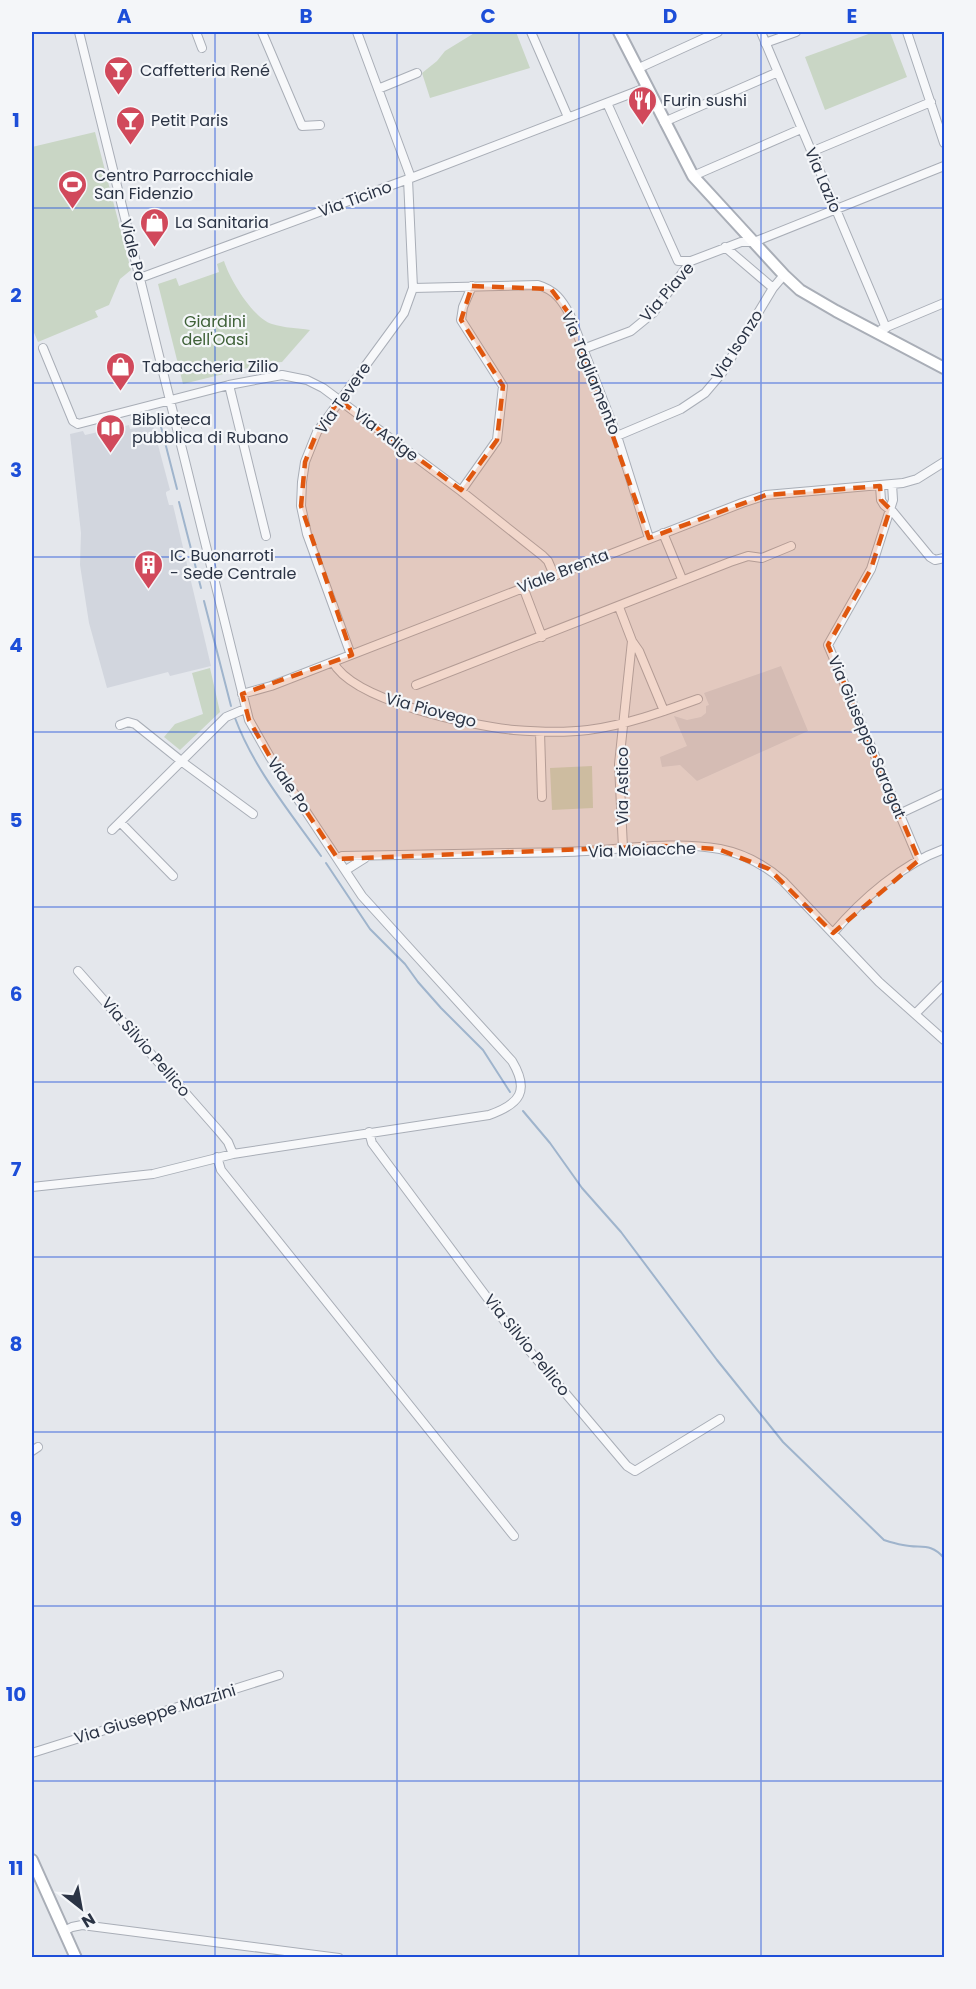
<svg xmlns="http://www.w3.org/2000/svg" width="976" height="1989" font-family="Poppins,sans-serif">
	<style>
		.built { fill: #d2d6de }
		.green { fill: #c9d6c5 }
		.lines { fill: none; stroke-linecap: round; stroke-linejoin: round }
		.stream { stroke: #9fb4cc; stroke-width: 2 }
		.street-casing { stroke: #a9aeb7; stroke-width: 10 }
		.secondary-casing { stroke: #a9aeb7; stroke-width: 14 }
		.street { stroke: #f7f8fa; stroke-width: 8 }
		.secondary { stroke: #fff; stroke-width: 10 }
		.marked { fill: #df570f; fill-opacity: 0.2; stroke: #df570f; stroke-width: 4.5; stroke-dasharray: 12 8; stroke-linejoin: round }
		.grid { fill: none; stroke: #1d4ed8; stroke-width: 1.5; stroke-opacity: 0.55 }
		.labels { text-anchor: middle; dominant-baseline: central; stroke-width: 4.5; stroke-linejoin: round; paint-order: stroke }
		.poi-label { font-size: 16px; fill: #2b3445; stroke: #f4f6f9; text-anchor: start }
		.street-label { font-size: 16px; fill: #2b3445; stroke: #f4f6f9 }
		.park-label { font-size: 16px; fill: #3f6138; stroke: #f4f6f9 }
		.neatline { fill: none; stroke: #1d4ed8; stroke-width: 2 }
		.grid-label { font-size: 20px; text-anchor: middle; font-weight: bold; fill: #1d4ed8 }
	</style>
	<rect width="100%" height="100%" fill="#e4e7ec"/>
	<path class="built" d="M150,415l20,75 -4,2v2l3,11h4l38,161 -41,10 -2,-4 -61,16 -18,-65 -9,-58 1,-32 -11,-99 13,-3 2,4 44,-10 1,4 6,-1 6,-2 -2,-8z
		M781,666l27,65 -111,50 -17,-16 -18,2 -2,-10 27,-11 -13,-30 13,4 14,-3 5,-4v-7l3,-1 -5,-12z"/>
	<path class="green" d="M476,32h40l14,36 -100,30 -8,-25 15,-12 8,-10z
		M874,32h16l17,45 -82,33 -20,-53z
		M95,132l36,138 -11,9 -11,26 -14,6 3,6 -60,25 -6,-14v-181z
		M224,261c6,19 29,57 48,63 12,4 26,4 38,6l-28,32 -14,1 -85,21 -25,-100 18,-6 3,8 40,-14 -2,-8z
		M210,668l10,44 -40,38 -16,-13 11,-13 28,-10 -11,-41z
		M592,766l1,42 -41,2 -2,-42z"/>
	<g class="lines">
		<path class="stream" d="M158,415l19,74
			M179,502l22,86
			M204,601l27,105
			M235,718c19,51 55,94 86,138
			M326,863l44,66 35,35 13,18 23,26 42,42 27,42
			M523,1111l27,32 32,45 39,44 96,128 66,82 101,98c6,2 13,4 19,5 18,4 27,-3 41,13"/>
		<defs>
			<path id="street" d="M196,32l6,16
				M262,32l40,94 18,-1
				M357,32l54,146
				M531,32l37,85
				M761,32l125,296
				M907,32l37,111
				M765,43l31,-11
				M639,68l79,-36
				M378,89l39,-16
				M607,103l71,158h13
				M664,122l114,-50
				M811,152l120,-50
				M693,176l108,-47
				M725,247l48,41
				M140,278l271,-100 237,-91
				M413,288l125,-3c17,5 24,15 32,30l47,121 32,102
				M882,329l62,-26
				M43,348l30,73 5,3 151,-39 53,-10 25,5 16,8 138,103 82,65 5,5 6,14
				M583,349l48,-18 22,-18 38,-52 50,-19h13l190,-76
				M229,385l37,151
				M617,436l64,-27 24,-16 17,-20 51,-85 11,-13
				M892,484l1,16 -22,69 -43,76 91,215
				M880,486l1,14 3,5 9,7 37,45 5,3 9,-2
				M461,491l36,-51 6,-54 -42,-66 2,-13 9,-21
				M663,533l19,46
				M523,587l19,50
				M619,607l13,34 7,10 25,60
				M351,655l-44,-121 -6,-28 1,-24 3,-20 12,-30 87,-119 9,-25 -5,-109
				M333,662c20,39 140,64 181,68 25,2 49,3 74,0 38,-5 74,-18 110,-31
				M416,685l314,-123 18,-6 14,2 29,-12
				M242,694l29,-8 471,-183 24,-8 137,-12 14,-4 27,-17
				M120,725l8,-3 7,2 50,40 68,50
				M540,732l2,65
				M899,814l45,-21
				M120,822l53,54
				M112,830l114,-113 19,-8
				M623,848l-4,-84 13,-123
				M338,859l4,-3c75,-1 149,-2 223,-4 51,-1 104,-12 155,-3 25,5 45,16 63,32l96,101 65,58
				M346,870l19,-12
				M833,933c29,-34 69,-69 111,-84
				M78,971l141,160 9,11 5,12
				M915,1014l29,-29
				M369,1132l3,11 134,180 121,143 8,5 85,-52
				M217,1157l4,13 293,366
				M32,1187l121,-13 80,-20 256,-39c31,-11 41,-24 23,-54l-150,-165 -92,-139 -21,-37 -170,-688
				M32,1451l6,-4
				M32,1753l247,-78
				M64,1931l8,-4 10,-2 257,33"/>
			<path id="secondary" d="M619,32l74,144 91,99 16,15 36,21 108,57
				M32,1860l44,98"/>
		</defs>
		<use href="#street" class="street-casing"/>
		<use href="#secondary" class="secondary-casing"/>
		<use href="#street" class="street"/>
		<use href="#secondary" class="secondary"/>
	</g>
	<path class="marked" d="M472,286l79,3 19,26 79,223 117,-43 114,-9 1,14 9,9 -19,60 -43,76 91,215 -86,73 -64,-64 -51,-20 -55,-3 -325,13 -68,-102 -21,-37 -7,-26 110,-39 -51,-149 4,-44 12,-30 22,-32 122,90 36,-50 6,-54 -42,-66z"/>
	<path class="grid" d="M215,32v1926M397,32v1926M579,32v1926M761,32v1926M32,208h912M32,383h912M32,557h912M32,732h912M32,907h912M32,1082h912M32,1257h912M32,1432h912M32,1606h912M32,1781h912"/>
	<defs>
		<symbol id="bar-pin" viewBox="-11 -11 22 30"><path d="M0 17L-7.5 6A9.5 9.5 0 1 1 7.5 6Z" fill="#d1495b" stroke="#f4f6f9"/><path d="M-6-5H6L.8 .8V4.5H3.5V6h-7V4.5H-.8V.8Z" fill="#fff"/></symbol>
		<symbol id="restaurant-pin" viewBox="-11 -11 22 30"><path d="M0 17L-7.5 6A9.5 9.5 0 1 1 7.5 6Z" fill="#d1495b" stroke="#f4f6f9"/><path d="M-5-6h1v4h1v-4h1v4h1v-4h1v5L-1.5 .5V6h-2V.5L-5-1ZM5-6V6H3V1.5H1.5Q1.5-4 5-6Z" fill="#fff"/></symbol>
		<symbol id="stadium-pin" viewBox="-11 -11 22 30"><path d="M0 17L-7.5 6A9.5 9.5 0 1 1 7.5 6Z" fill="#d1495b" stroke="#f4f6f9"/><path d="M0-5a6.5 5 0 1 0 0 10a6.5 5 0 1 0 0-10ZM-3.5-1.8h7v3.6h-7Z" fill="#fff"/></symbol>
		<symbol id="shop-pin" viewBox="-11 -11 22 30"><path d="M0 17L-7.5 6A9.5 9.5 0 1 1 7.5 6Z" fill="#d1495b" stroke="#f4f6f9"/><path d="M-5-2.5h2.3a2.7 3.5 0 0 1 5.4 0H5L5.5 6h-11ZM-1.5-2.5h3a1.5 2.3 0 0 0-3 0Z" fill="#fff"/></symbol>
		<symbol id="library-pin" viewBox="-11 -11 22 30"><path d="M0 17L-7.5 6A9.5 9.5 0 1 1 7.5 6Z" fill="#d1495b" stroke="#f4f6f9"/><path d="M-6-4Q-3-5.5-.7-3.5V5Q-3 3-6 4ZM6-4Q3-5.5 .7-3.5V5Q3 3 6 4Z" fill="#fff"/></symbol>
		<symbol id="building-pin" viewBox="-11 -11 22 30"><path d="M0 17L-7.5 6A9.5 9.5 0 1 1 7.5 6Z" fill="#d1495b" stroke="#f4f6f9"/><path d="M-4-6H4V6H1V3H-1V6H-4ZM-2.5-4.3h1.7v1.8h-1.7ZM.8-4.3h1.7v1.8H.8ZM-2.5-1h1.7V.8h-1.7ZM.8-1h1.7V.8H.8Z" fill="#fff"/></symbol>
	</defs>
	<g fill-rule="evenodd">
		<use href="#bar-pin" x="102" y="54" width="33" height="45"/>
		<use href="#restaurant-pin" x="626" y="84" width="33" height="45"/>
		<use href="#bar-pin" x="114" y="104" width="33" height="45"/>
		<use href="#stadium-pin" x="56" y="168" width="33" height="45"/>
		<use href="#shop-pin" x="138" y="206" width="33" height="45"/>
		<use href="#shop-pin" x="104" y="350" width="33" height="45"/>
		<use href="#library-pin" x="94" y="412" width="33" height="45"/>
		<use href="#building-pin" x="132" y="548" width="33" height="45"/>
	</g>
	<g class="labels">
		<g class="poi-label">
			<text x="140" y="70">Caffetteria René</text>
			<text x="663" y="100">Furin sushi</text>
			<text x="151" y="120">Petit Paris</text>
			<text x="94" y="175">Centro Parrocchiale<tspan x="94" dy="18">San Fidenzio</tspan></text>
			<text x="175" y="222">La Sanitaria</text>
			<text x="142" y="366">Tabaccheria Zilio</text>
			<text x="132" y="419">Biblioteca<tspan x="132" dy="18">pubblica di Rubano</tspan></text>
			<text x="170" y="555">IC Buonarroti<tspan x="170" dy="18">- Sede Centrale</tspan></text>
		</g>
		<g class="street-label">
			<text transform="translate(823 180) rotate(67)">Via Lazio</text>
			<text transform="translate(355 199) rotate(-20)">Via Ticino</text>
			<text transform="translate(133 250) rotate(76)">Viale Po</text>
			<text transform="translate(667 292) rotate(-49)">Via Piave</text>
			<text transform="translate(737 345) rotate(-57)">Via Isonzo</text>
			<text transform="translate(591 373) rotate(68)">Via Tagliamento</text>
			<text transform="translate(343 398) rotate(-55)">Via Tevere</text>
			<text transform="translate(386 435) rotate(37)">Via Adige</text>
			<text transform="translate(563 571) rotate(-21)">Viale Brenta</text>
			<text transform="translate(431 710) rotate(15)">Via Piovego</text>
			<text transform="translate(867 737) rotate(67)">Via Giuseppe Saragat</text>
			<text transform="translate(289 785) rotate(56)">Viale Po</text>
			<text transform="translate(622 786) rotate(-90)">Via Astico</text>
			<text transform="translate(642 850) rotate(-2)">Via Moiacche</text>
			<text transform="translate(146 1047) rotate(49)">Via Silvio Pellico</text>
			<text transform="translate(527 1345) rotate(51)">Via Silvio Pellico</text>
			<text transform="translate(155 1714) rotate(-17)">Via Giuseppe Mazzini</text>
		</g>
		<g class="park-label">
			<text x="215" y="321">Giardini<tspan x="215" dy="18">dell'Oasi</tspan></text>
		</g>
	</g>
	<rect width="976" height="1989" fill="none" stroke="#f4f6f9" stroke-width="66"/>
	<g transform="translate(81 1908) rotate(149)" stroke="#f4f6f9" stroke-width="4.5" paint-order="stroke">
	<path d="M0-4.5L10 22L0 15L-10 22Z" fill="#2b3445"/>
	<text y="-9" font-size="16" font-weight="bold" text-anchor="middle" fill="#2b3445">N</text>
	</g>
	<rect x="33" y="33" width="910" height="1923" class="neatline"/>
	<g class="grid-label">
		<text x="124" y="23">A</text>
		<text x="306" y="23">B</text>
		<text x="488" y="23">C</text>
		<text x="670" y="23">D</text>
		<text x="852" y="23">E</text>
		<text x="16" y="127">1</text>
		<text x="16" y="302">2</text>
		<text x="16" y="477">3</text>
		<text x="16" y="652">4</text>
		<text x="16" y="827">5</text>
		<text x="16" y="1001">6</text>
		<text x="16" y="1176">7</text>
		<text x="16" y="1351">8</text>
		<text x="16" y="1526">9</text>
		<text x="16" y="1701">10</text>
		<text x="16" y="1875">11</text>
	</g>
</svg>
